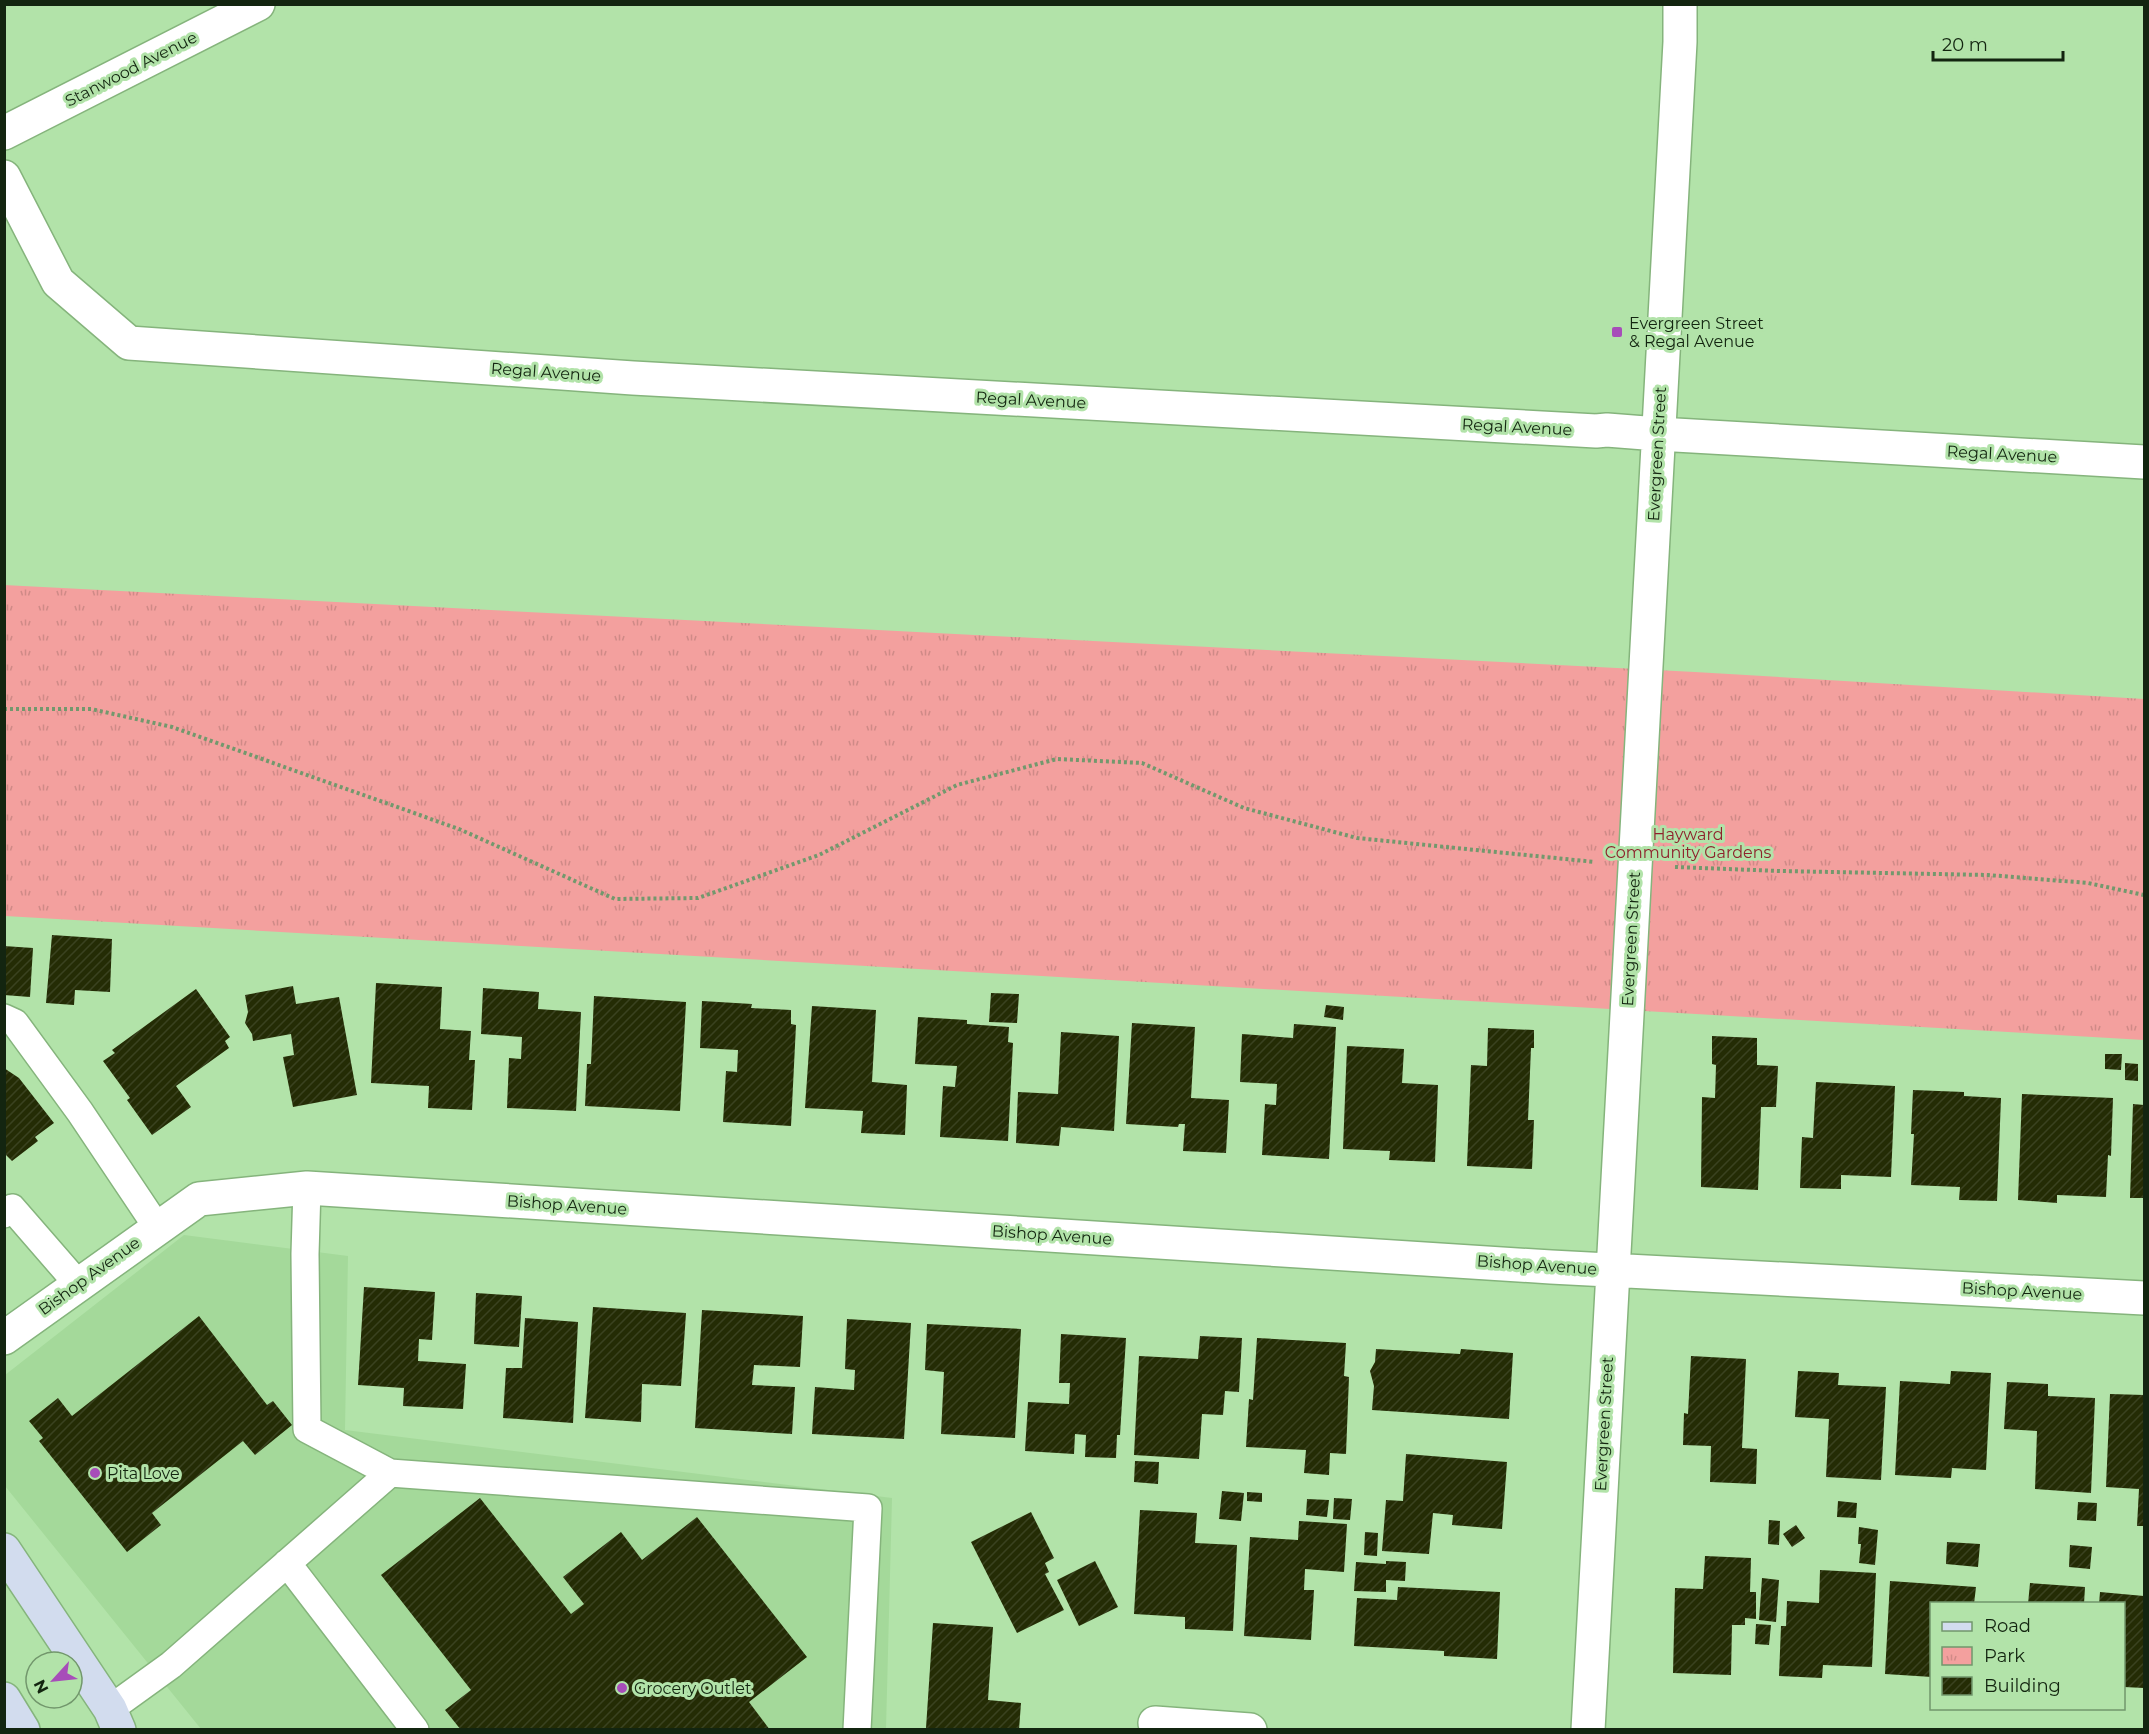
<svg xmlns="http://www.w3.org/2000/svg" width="2149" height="1734" font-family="Montserrat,sans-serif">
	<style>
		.built { fill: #a4d99a }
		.park { fill: url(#park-tufts) }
		.building { fill: url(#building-hatch) }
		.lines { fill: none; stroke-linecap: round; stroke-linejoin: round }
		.lane-casing { stroke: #85b47c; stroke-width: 30 }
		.street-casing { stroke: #85b47c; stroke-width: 36 }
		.secondary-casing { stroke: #85b47c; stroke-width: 36 }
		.path { stroke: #73986d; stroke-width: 4; stroke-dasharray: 3 3; stroke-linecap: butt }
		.lane { stroke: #fff; stroke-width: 27 }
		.street { stroke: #fff; stroke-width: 33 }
		.secondary { stroke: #d2dcee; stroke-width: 33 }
		.poi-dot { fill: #a74db9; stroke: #b2e3a9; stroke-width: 2 }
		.labels { text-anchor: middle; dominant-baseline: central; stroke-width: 6; stroke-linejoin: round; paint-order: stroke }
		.street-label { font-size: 16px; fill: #132510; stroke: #b2e3a9 }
		.poi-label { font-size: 16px; fill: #132510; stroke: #b2e3a9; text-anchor: start }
		.park-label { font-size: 16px; fill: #8e222c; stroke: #b2e3a9 }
	</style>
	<defs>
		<pattern id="park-tufts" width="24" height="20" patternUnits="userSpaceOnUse" patternTransform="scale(1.5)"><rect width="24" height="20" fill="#f3a09e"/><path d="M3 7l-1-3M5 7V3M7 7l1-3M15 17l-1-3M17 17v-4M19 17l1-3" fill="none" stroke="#cf8a87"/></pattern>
		<pattern id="building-hatch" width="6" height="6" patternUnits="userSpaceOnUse" patternTransform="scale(1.5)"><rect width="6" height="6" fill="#242c05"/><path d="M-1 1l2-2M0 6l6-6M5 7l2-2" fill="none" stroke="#3a4220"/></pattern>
	</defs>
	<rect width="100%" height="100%" fill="#b2e3a9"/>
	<path class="built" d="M184,1235l164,21 -3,174 547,68 -6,231h-685l-196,-243v-111z"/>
	<path class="park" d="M4,585l1691,87 449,27v341l-2139,-124z"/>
	<path class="building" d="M52,935l60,4 -2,53 -35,-2 -1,15 -28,-2z
		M4,946l29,2 -3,49 -26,-2z
		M376,983l66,4 -2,42 31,2 -2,29h6l-3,50 -44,-2 1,-22 -58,-3z
		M293,986l3,18 43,-7 18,98 -64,12 -10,-50 11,-2 -3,-21 -38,7 -1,-7 -7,-11 3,-11 -3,-17z
		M483,988l56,4 -1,17 43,3 -5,99 -69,-3 2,-50 12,1 1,-22 -41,-3z
		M196,989l34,48 -5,4 4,7 -53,38 15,21 -39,28 -25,-35 3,-2 -27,-37 12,-8 -3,-3z
		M991,993l28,1 -2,29 -28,-1z
		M594,996l92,6 -6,109 -95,-5 2,-42h4z
		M702,1001l50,3 -1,4 40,2v14l5,1 -5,101 -68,-4 3,-51 11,1 1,-22 -38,-2z
		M1326,1005l18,2 -1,13 -19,-3z
		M812,1006l64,4 -4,72 35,3 -2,50 -44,-2 2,-22 -58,-3z
		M918,1017l49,3v4l42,3 -1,15 5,1 -5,98 -68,-4 3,-51 12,1 2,-21 -42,-2z
		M1132,1023l63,4 -4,71 38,2 -3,53 -43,-2 2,-27h-6l-1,3 -52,-3z
		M1294,1024l42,3 -7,132 -67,-4 3,-51 11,1 1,-21 -37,-2 2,-48 51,4z
		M1488,1028l46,2v18h-3l-3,72h6l-2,49 -65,-3 4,-101 16,1z
		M1061,1032l58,4 -5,95 -53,-4 -2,19 -43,-3 2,-51 40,2z
		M1712,1036l45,2v27l21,1 -2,41h-15l-3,83 -57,-3 1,-90 13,1 1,-33 -4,-1z
		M1347,1046l57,3 -2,34 36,2 -3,77 -46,-2 1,-9 -47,-2z
		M2105,1054h17l-1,16 -16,-1z
		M2125,1063l13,1v17l-13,-1z
		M4,1068l15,10 35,45 -19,14 3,4 -26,20 -8,-8z
		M1816,1082l79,4 -4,91 -50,-2v14l-41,-1 2,-51 11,1z
		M1913,1090l51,2v4l37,2 -4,103 -38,-1 1,-13 -49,-2 3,-51h-3z
		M2022,1094l91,4 -2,58 -3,-1 -2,42 -49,-2v8l-39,-3z
		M2133,1104l11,1v93h-14z
		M364,1287l71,5 -3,48 -13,-1 -1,22 48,3 -3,45 -60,-3 1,-18 -46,-3z
		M476,1293l46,3 -3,51 -45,-3z
		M593,1307l93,6 -5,73 -39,-2 -1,38 -56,-4z
		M702,1310l101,6 -3,51 -46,-2 -2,20 43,2 -3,47 -97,-6z
		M199,1316l68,89 6,-4 19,24 -37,30 -12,-14 -91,72 9,12 -34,27 -88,-111 4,-3 -14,-17 29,-23 14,18z
		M525,1318l53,4 -5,101 -70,-5 3,-50h16z
		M847,1319l64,4 -7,116 -92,-5 3,-47 39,3 1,-20 -10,-1z
		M927,1324l94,5 -6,109 -74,-4 3,-62 -19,-2z
		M1061,1334l65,4 -6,97h-3l-1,23 -31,-1 1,-22 -11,-1 -1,20 -49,-3 3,-49 41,2 1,-21h-11z
		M1200,1336l42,2 -3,54 -14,-1 -2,24 -21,-1 -3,45 -65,-4 5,-99 59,3z
		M1257,1338l89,5 -2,33 5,1 -3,77 -16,-1 -1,22 -25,-2 2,-23 -60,-3 3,-48 4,1z
		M1376,1349l84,5 1,-5 52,4 -4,66 -137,-9 2,-24 -4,-15 5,-9z
		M1691,1356l55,3 -4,89 15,1 -1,35 -46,-2 1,-36 -28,-1 1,-32 4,1z
		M1798,1371l41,2 -1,12 48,2 -5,93 -55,-3 3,-58 -34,-2z
		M1951,1371l40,2 -5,97 -34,-2 -1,10 -56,-3 5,-94 50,3z
		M2007,1382l41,2v12l47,2 -4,95 -56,-4 2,-58 -33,-2z
		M2110,1394l34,1v131h-7l2,-37 -33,-2z
		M1406,1454l101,8 -5,67 -50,-4 1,-10 -20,-2 -4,41 -47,-3 4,-51 17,1z
		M1135,1461l24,1 -1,22 -24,-2z
		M1222,1491l22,2 -3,28 -22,-2z
		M1247,1492l15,1v9l-15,-1z
		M480,1498l91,116 13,-10 -21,-27 58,-45 21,28 55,-43 110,140 -58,45 21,28h-309l-16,-20 26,-20 -90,-115z
		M1334,1498l18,1 -2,21 -17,-1z
		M1307,1499l22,1 -2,17 -21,-2z
		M1838,1501l19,2 -1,15 -19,-1z
		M2078,1502l19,1 -1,18 -19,-1z
		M1140,1510l57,3 -2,30 42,2 -4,86 -48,-2v-12l-51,-3z
		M1031,1512l23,46 -9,5 4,9 -4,2 19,36 -47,23 -46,-91z
		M1769,1520l11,1 -1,24 -11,-1z
		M1299,1521l48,3 -3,48 -39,-3 -1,21h10l-3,50 -67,-4 6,-99 48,3z
		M1796,1525l9,13 -13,9 -9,-13z
		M1859,1527l19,3 -3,35 -16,-2 2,-19h-3z
		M1365,1532l13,1 -1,23 -13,-1z
		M1947,1542l33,2 -2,23 -32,-3z
		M2070,1545l22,2 -2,22 -21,-2z
		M1705,1556l46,2 -1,34h6v27l-11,-1v7h-13l-1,50 -58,-2 2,-85 28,1z
		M1095,1561l23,46 -39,19 -22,-46z
		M1386,1561l20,1 -1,19 -19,-1v12l-32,-1 2,-29 30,2z
		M1820,1570l56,3 -4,94 -49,-2 -1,13 -43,-2 2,-50h5l1,-25 32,2z
		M1762,1578l17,2 -3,42 -17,-2z
		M1890,1581l86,6 -2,17h-42v73l-47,-3z
		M2030,1583l55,4 -1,17h-56z
		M1398,1587l102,5 -3,67 -53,-3v-5l-90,-5 3,-48 40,2z
		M2100,1592l44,4v92l-20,-1v-83h-25z
		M933,1623l60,4 -5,73 33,3 -2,27 -93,-2z
		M1756,1624l15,1 -2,20 -14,-1z"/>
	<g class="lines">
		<defs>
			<path id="lane" d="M4,1018l11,5 65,89 77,115
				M307,1188l-2,66 2,175 83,44 478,35 -11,222
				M4,1214l8,-6 66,76
				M287,1563l128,167
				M110,1709l61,-44 219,-192"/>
			<path id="street" d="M4,133l254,-129
				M4,177l54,105 71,61 504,35 963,53 11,-1 51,4 486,28
				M4,1338l195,-139 108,-11 1244,79 593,31
				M1155,1723l95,7
				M1588,1730l92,-1688v-38"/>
			<path id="secondary" d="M4,1550l106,159 9,21
				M4,1699l19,31"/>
		</defs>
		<use href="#lane" class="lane-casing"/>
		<use href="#street" class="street-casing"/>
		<use href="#secondary" class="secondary-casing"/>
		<path class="path" d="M4,709h87l81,18 287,102 156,70 83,-1 121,-43 138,-70 100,-26 85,4 102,45 113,30 238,24
			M1675,867l105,4 208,4 100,8 56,12"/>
		<use href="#lane" class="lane"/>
		<use href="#street" class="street"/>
		<use href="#secondary" class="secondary"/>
	</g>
	<g class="poi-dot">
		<rect x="1611" y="326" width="12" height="12" rx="3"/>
		<circle cx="95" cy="1473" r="6"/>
		<circle cx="622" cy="1688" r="6"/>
	</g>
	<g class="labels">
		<g class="street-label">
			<text transform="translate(131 69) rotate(-27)">Stanwood Avenue</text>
			<text transform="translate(546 372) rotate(4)">Regal Avenue</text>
			<text transform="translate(1031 400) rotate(3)">Regal Avenue</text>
			<text transform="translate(1517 427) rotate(3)">Regal Avenue</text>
			<text transform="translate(1657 454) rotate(-87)">Evergreen Street</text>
			<text transform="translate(2002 454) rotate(3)">Regal Avenue</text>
			<text transform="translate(1631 939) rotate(-87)">Evergreen Street</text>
			<text transform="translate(567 1205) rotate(4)">Bishop Avenue</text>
			<text transform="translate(1052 1235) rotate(4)">Bishop Avenue</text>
			<text transform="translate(1537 1265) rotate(4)">Bishop Avenue</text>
			<text transform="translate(89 1276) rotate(-36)">Bishop Avenue</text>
			<text transform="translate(2022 1291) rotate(3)">Bishop Avenue</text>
			<text transform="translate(1604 1424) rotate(-87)">Evergreen Street</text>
		</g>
		<g class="poi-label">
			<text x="1629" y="323">Evergreen Street<tspan x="1629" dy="18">&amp; Regal Avenue</tspan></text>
			<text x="107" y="1473">Pita Love</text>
			<text x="634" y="1688">Grocery Outlet</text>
		</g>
		<g class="park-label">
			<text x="1688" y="834">Hayward<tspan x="1688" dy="18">Community Gardens</tspan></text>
		</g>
	</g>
	<rect width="2149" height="1734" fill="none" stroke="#132510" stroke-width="12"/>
	<rect x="1930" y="1602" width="195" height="108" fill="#b2e3a9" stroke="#72976c" stroke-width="1.5"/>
	<rect x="1942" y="1622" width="30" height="9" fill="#d2dcee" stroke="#72976c" stroke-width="1.5"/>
	<text x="1984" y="1632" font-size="18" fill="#132510">Road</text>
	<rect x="1942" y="1647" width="30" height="18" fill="url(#park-tufts)" stroke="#72976c" stroke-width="1.5"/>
	<text x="1984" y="1662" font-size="18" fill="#132510">Park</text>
	<rect x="1942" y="1677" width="30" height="18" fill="url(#building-hatch)" stroke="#72976c" stroke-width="1.5"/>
	<text x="1984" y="1692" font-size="18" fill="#132510">Building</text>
	<g transform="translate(54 1680) rotate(243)"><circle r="28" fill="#b2e3a9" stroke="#72976c" stroke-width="1.5"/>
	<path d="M0-4.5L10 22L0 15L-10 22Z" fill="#a74db9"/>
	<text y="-9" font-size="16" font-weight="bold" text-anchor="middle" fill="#132510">N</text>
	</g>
	<path d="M1933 51v9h130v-9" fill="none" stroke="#132510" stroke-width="3"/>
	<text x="1942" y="51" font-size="18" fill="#132510" stroke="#b2e3a9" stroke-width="4.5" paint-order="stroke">20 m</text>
</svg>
